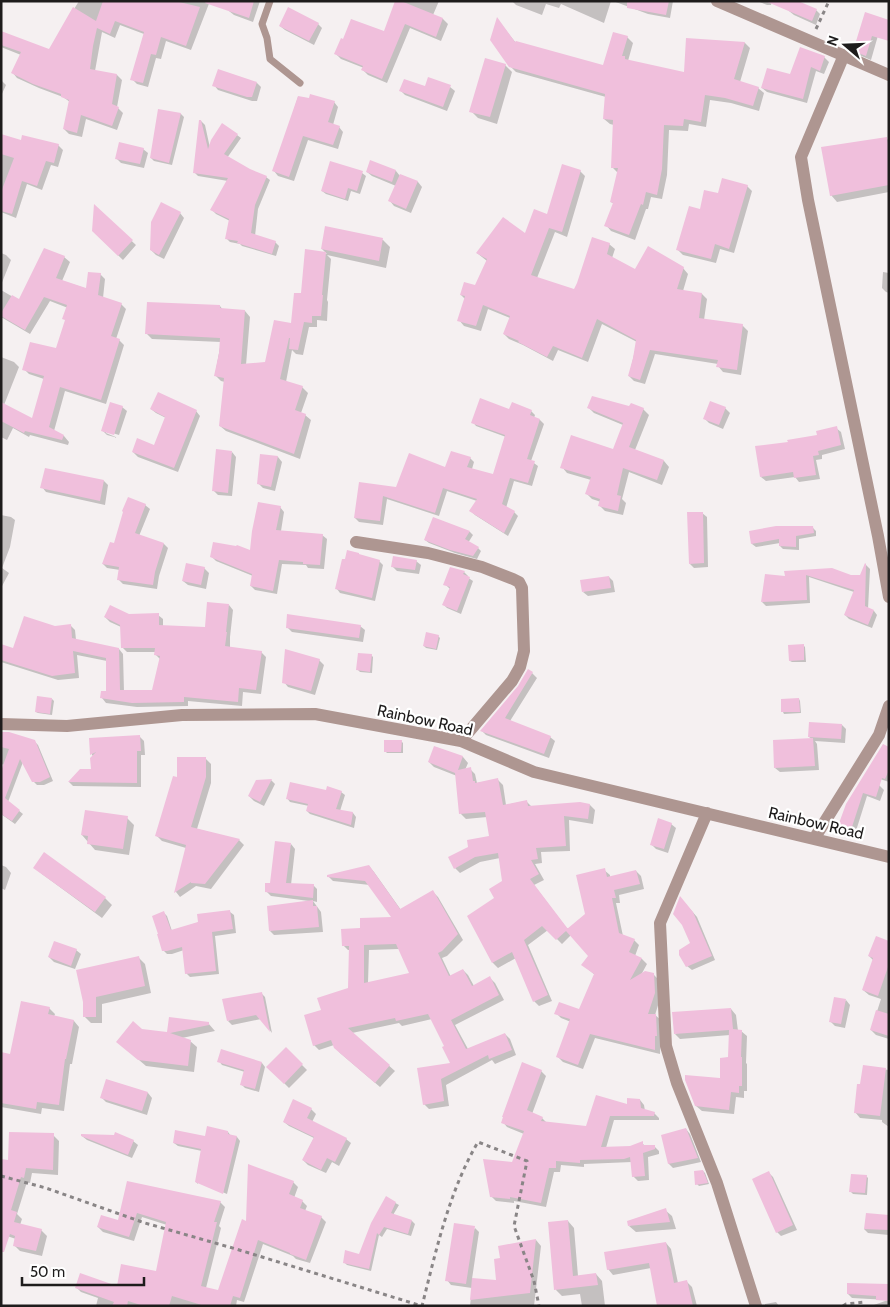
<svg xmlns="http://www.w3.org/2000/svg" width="890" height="1307" font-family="Cabin,sans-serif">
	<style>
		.shadow { fill: #0003; fill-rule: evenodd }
		.building { fill: #f0bfdc; fill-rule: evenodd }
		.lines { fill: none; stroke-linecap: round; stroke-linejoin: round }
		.path { stroke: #898586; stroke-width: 3; stroke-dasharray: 4 4; stroke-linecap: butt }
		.lane { stroke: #ae9691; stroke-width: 7 }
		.street { stroke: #ae9691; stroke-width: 12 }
		.labels { text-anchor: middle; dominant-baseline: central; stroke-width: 4.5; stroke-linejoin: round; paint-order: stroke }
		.street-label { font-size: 16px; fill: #1e1c1c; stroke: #fff }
	</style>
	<rect width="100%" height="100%" fill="#f5f0f1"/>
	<path class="shadow" d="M79,1h131l-19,49 -25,-9 -5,18 -5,-1 -8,29 -11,-3 -5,-5 12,-45 -24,-9 -5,13 -13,-6 -7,39 22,4 5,5 -5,27 6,6 -6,17 -31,-11 -4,18 -13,-3 -5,-5 6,-27 -7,-5 -24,-9 -22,-10 -4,-5 8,-18 -20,-8v-15l48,18z
		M233,1h27l-7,21 -19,-7 -5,-4z
		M397,1h42l-6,14 10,4 5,5 -7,17 -31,-13 -23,55 -19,-8 -5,-5 1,-2 -23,-9 -5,-5 49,-21z
		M512,1h99l-7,22 -43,-19 -2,4 -13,-4 -4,11 -26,-10z
		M613,1h60l-3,17 -22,-4z
		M757,1h15l-1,4h-4z
		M816,10l4,4 -4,11 -22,-10 -5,-4z
		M497,19l19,24 88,24 23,-30 6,6 -5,18 57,13 2,-35 58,4 5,5 -10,34 18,6 6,5 -5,18 -28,-8 -21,-3 -4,27 -17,-3 -1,7 -19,-1 -2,45 -5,24 -11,-2 -3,12h-2l-11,31 -24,-9 -5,-6 8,-21 -3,-2 7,-29 -5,-5 1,-43 -4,-1 -6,-5 2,-22 -90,-25 -6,-6z
		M318,24l4,4 -8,17 -29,-15 -5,-4z
		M863,24l16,8 -8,28 -12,-5 -5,-5z
		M824,57l5,5 -5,12 -8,-3 -9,32 -40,-11 -5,-4 29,-13z
		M505,65l7,7 -15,52 -19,-6 -7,-7z
		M1,80l5,5 -5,11z
		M257,83l4,4 -4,14h-5l-34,-11 -4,-5z
		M450,87l5,4 -8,20 -42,-16 -4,-4z
		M298,97l36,5 4,5 -5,18 6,2 4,5 -5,17 -30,-9 -14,41 -16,-5 -4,-5z
		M159,111l22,3 3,3 -12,48 -18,-4 -3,-3z
		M201,121l4,4 5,23 27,-13 4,3 -14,20 22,12 17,7 4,3 -12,29 -3,27 20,6 4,4 -3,10 -34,-10 -2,-2 -10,-2 -3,-3 3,-18 -14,-7 -4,-4 16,-29 -30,-5 -4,-4z
		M1,135l21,7 36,3 5,5 -5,17 -7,-2 -9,25 -15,-6 -11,34 -15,-6z
		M886,138l3,3v51l-52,10 -6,-7z
		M143,149l5,4 -4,15 -23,-5 -4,-4z
		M371,162l25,9 4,5 1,-1 17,7 4,5 -11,26 -17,-7 -4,-5 6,-15 -24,-10 -5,-4z
		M580,171l5,5 -18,61 -12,-5 -18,46 38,12 34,-46 6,5 -3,9 23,13 48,-3 5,6 -5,17 19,3 5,5 -3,21 38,5 6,6 -7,44 -18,-3 -5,-6v-2l-63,-10 -10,30 -11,-3 -5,-5 8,-34 -35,-18 -14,38 -30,-12 -5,11 -30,-16 -14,-6 -5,-5 6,-16 -22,-9 -7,22 -17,-5 -5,-6 6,-21 -4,-4 15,-8 11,-26 -10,-8 48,-18 23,-20z
		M362,173l4,3 -6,18 -9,-3 -3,10 -22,-7 -4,-3z
		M747,186l5,5 -18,62 -14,-4 -4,14 -33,-8 -5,-5 23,-39 18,-17z
		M95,207l41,38 -13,15 -30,-29z
		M180,213l4,5 -20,41 -8,-4 -5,-5z
		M326,228l57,12 7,7 -4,21 -59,-13 4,4 -4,41 1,2 -1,19 -10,-1v7h-8l-6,28 -7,-1 -4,-4 -6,32 16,5 6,6 -7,20 4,2 6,5 -11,39 -74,-28 -6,-5 5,-44 -4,-1 -6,-6 6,-33 -69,-3 -5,-5 73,-28 3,4 22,1 5,6 -4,48 20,-2 26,-38 10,-30 4,-45 21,4 -5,-5z
		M1,253l5,2 5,5 -10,25z
		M64,257l6,5 -8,19 25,8 13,-15 5,5 -2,19 18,6 5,5 -10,30 3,1 5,5 -18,59 -41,-13 -11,40 10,5 5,6 -1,3 -38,-10 -1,2 -16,-9 -6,12 -6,-3v-80l13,5 5,5 -15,38 29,15 11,-41 -15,-5 -5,-5 32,-19 10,-29 2,-13 -18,-7 -20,33 -29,-17v-27l19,11z
		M883,272l6,1v20l-3,-1 -4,-4z
		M122,407l5,4 -8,24 -13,-4v2l12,5 -11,-3 -5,-5z
		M630,407l13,2 6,6 -14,35 29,11 5,6 -7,18 -33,-13 -7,27 4,4 -3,12 -18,-4 -5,-5 1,-4 -9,-3 -5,-5 4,-14 -24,-7 -5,-6 52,-17 9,-25 -29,-12 -5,-5z
		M725,408l5,5 -7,16 -14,-6 -4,-4z
		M151,409l45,2 4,5 -22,56 -40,-15 -5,-5 22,-5 11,-29 -10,-5z
		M510,411h21l4,4 -1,3 6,2 4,4 -13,37 7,5 -6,20 -18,-5 -8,27 8,4 4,4 -10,20 -33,-21 -4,-4 6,-10 -30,-10 -8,25 -52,-17 -4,26 -24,-3 -4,-4 5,-34 37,4 73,-30 4,4 -2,7 21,7 13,-39 -30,-11 -3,-4z
		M836,428l5,4 4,17 -23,6v4l-6,1 4,19 -21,3 -4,-5 -29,4 -5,-4 28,-34 29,-7z
		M232,452l4,5 -4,39 -14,-1 -5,-5z
		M261,455l17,2 4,5 -7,29 -12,-3 -5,-5z
		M104,481l4,4 -3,20 -59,-13 -4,-5z
		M145,505l5,4 -11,27 25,8 4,4 -9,28 -2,13 -34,-5 -5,-5 2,-9 -13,-2 -4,-4 11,-20z
		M280,507l4,5 -3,19 41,4 5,4 -3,30 -16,-1 -2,-3 -24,-1 -5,30 -22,-4 -4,-4 2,-10 -37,-15 -4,-4 39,-5z
		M702,513l5,4 1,50 -14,1 -4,-4z
		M1,515l10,2 4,3 -5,27 -8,21 7,5 -8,15z
		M433,519l37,13 3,3 -5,8 10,5 3,3 -4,8 -22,-6 -26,-10 -4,-3z
		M813,528l3,3v5l-17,3v11l-16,-1 -3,-3v-3l-24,4 -4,-3 -2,-12z
		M360,556l19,5 4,4 -8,36 -35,-8 -3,-4z
		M416,561l5,4 -2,9 -22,-3 -5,-5z
		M866,565l4,4 -2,40 6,2 3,4 -5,13 -23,-9 -4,-4 9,-23 -45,-15 1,26 -44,3 -4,-4 24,-24 45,-8 20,6h10z
		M204,568l5,5 -3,16 -18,-4 -5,-4z
		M451,569l13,3 4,4 -1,1 6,4 -12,33 -14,-6 -3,-3 6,-16 -5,-5z
		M609,577l4,4 2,11 -27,4 -5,-4z
		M229,605l4,5 -3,27v11l31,4 5,5 -5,37 -18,-2 -1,14 -54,-5v5l-51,1 -31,-4 -4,-5 6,-6 -1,-31 -30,-6 2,23 -21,2 -57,-18v-17l13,5 41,-23 16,-1 4,4 1,10 43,9 4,5 1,38 29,-1 7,-32 -5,-5v-2h-28l-5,-5 -1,-20 -11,-5 -5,-5 53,-2 5,4v7l43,2z
		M360,626l5,4 -2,12 -71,-10 -5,-5z
		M438,636l2,2 -3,12 -11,-2 -2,-2z
		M803,645l2,2 1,15h-14l-2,-1z
		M371,655l2,2 -1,16 -12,-1 -2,-2z
		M319,660l5,5 -9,30 -27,-8 -4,-5z
		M532,673l5,5 -27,43 40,16 5,4 -6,17 -63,-23 -4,-4z
		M52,699l2,2 -2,14 -14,-2 -2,-1z
		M799,699l1,2 1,12 -17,1 -1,-2z
		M842,725l4,4 -1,14 -30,-2 2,3 2,26 -39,2 -5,-4 37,-29 -3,-2z
		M1,733l33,8 4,4 15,36 -9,4h-7l-4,-4 -10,-19 -15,40 15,12 -8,10 -14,-10 4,-49 -4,-1z
		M140,737l4,4 1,14h-4v32l-68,-1 -4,-4 12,-12h11l2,-13 -2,-2 -1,-15z
		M401,741l2,2v10h-16l-2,-2z
		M435,747l28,10 5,6 -3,7 5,-1 5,5 2,9 21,-3 5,5 3,20 20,-4 6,6 58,-2 5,5 -2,14 -24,-4 1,31 -29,1 1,11 -7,1 9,16 -10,5 34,45 18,-15 18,-45 6,5v3l26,-7 5,5 3,13 -25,6 1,8h-4l7,33 11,4 5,5 -4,11 7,3 5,5 -6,11h13l5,5 1,19 -5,16 6,5 -1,34 -65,-16 -12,31 -20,-7 -5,-5 13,-35 -10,-4 -5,-5 24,-2 15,-36 -12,-10 6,-10 -18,-20 -9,9 -14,-14 -20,15 24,56 -13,5 -5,-5 -18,-43 -18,10 -5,-5 -25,-47 28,-17 8,-17 -4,-24 -20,4 -20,11 -5,-5 36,-31 -4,-20 -21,2 -5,-5 -4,-38 -23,-9 -5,-5z
		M889,748v34l-9,-3 -1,6 5,5 -4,11 -13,-5 -12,38 -11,-3 -4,-5z
		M205,758l6,6v19l-14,46 42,11 5,5 -33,44 -15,-3 -16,11 -4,-5 10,-44 -24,-7 -6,-6 22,-56z
		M271,780l4,4 -11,22 -10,-5 -5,-5z
		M327,792h14l4,3 -5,16 13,2 3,4 -2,11 -44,-14 -3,-3 2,-5 -19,-4 -3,-4z
		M127,818l7,7 -5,30 -34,-5 -13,-15z
		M671,824l5,4 -8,25 -12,-4 -4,-4z
		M291,844l4,5 -4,36h22l4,4v13l-4,-1 8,11 2,20 -49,3 -4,-4 39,-30 -38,-5 -5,-5 5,-7z
		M1,865l5,2 5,6 -6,17 -4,-2z
		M369,866l5,6 27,38 32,-18 5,5 25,43 -16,16 -5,2 9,19 12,-7 5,5 6,11 16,-8 5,5 9,17 -49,25 13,24 37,-15 5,5 6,16 -21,9 -3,-4 -46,25 3,21 -20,3 -5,-5 -5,-35 33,-5 -6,-18 -14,-27 -30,7 -3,-3 -47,10 43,38 -15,16 -40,-34 -6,-8 -15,5 -5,-5 9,-35 27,-22v-38h-2l-5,-5 19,-16 31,-11 -23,-33 -37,-4 -5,-5zM399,949l12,25 -43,9 1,-33z
		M35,868l70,30 7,7 -10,13 -60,-44z
		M684,902l13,15 18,43 -23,10 -5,-4 4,-23z
		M230,912l4,3 2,18 -21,3 4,38 -29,3 -4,-4 -2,-23 -12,4h-5l-4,-4 1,-37 3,3 5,15z
		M889,943v96l-13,-4 -5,-5 10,-31 -12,-4 -6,-5 11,-29 -5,-5z
		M76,950l5,4 -6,15 -21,-7 -5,-5z
		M139,958l6,6 6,29 -49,11v19h-11l-7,-7v-15z
		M261,993l4,4 7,36 -11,-14 -29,6 -4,-4z
		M846,1000l4,5 -5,23 -10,-2 -5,-5z
		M49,1008l6,6 -1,3 20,4 5,6 -7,37h-2l-6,47 -22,-3 -1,6 -40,-7v-54l10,3z
		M731,1009l5,6 2,16h3l6,5 -1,27 1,1v27h-3v7l-8,-1 -2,17 -32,-3 -6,-5 25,-27 8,-20 1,-24 -50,4 -5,-5z
		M208,1023l7,8 -33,7 8,3 7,6 -3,25 -48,-6 -28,-24 23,-12 27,3z
		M286,1049l21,21 -18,18 -21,-21z
		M219,1061l43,2 3,4 -6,25 -14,-4 -4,-4 4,-12 -23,-7z
		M864,1067l25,3v57l-7,-5v-2l-22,-2 -5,-6 6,-26z
		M541,1071l5,5 -14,38 10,4 5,5 40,4 53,-27 4,5 1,6 9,2 5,5v2h-45l-8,28 24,-1 12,-4 4,4 8,-1 5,5v3l-11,3 1,23 -11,1 -5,-5 -1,-14 -48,2v3l-23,-2 -1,7h-6l-8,35 -32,-6v2l-18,-2 -5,-5 22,-33 11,-29 -17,-7 -4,-5z
		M107,1080l41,13 4,5 -5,17 -41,-13 -5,-5z
		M294,1101l17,8 5,5 -4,8 34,17 5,4 -12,23 -7,-4 -6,11 -18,-8 -5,-5 11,-22 -25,-12 -5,-4z
		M686,1129l4,5 11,28 -28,6 -4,-4 -6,-28z
		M228,1132l3,4 6,1 3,4 -13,53 -29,-12v2l-2,-2 6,-31 -24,-5 -4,-3z
		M53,1135l6,6 -1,34 -26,-2 -2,10 -3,-1 -10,32 5,5 -2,6 21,5 6,6 -5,20 -22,-5 -6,-6 2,-6 -15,-5 8,-72z
		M82,1136l51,5 5,4 -6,13 -45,-18z
		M703,1171l2,2 4,11 -10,2 -2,-2z
		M769,1173l4,4 24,53 -16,6 -4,-4z
		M866,1176l2,2 -1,17 -14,-1 -2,-2z
		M128,1182l92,20 5,5 -6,19 2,2 -15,60 13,4 29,-69 45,-41 5,5 -4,11 8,3 5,5 -2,5 16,6 5,5 -16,41 -14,-4 -3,-3 -30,-12 -19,58 -7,-2 -1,6h-140l2,-8 -17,-6 -5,-5h42l39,-15 10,-47 -25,-8 -8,24 -31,-9 -5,-5 21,-5z
		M386,1198l13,7 -6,10 19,6 3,3 -4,12 -24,-7 -5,8 -3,-2 -8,36 -24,-6 -3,-3 16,-7z
		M665,1210l7,6 4,13 -40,3 -7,-6z
		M889,1216v19l-21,-2 -4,-4z
		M568,1221l6,7 4,48 18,-2 6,7 3,25h-23l-2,-12 -18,2 -6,-6z
		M475,1228l4,4 -7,47 25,3 4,-23 35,-19 5,6 -7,60h-64l2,-18 -21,-3 -4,-5z
		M666,1243l5,6 7,34 8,-2 6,6 5,19h-38l-8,-38 -38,7 -5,-6z
		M889,1285v21h-18l17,-6 -36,-2 -4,-4z
		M776,1302l3,4h-14v-2z"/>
	<path class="building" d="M103,1h72l25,6 -14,39 -25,-9 -5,18 -5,-1 -8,29 -13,-3 14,-48 -29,-11 -5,13 -13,-6 -4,18 -3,23 27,5 -5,30 7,3 -7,19 -31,-11 -4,18 -14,-4 6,-29 -8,-3v-3l-28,-10 -22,-11 10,-21 -20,-7v-14l48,18 24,-42 23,14z
		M206,1h48l-5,17 -44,-15z
		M395,1h6l42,17 -7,19 -31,-13 -23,55 -21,-9 2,-4 -29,-12 7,-16 2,1 8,-20 33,12z
		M627,1h42l-3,14 -39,-7z
		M765,1h33l19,8 -5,12z
		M288,7l31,16 -10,18 -30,-15z
		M865,12l24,8v21l-17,-5 -6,20 -13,-5z
		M497,17l18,25 1,-1 87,24 10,-33 15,4 -6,20h3v3l59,13 2,-34 59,4 -11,37 25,8 -6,19 -28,-8 -20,-3 -4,27 -17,-3 -1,7 -19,-1 -2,44 -5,26 -11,-3 -3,13 -2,-1 -12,31 -25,-9 9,-23 -3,-1 8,-34h-7l2,-48 -10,-1 2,-25 -96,-27 -19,-27z
		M800,47l25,9 -5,15 -9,-4 -8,32 -42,-11 6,-20 23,6z
		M485,58l21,6 -16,53 -21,-5z
		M218,69l39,13 -5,15h-5l-35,-11z
		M428,77l23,8 -8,22 -44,-16 5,-12 21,7z
		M310,94l25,7 -7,21 12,4 -7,19 -30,-9 -14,41 -17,-6 26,-75 11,2z
		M158,109l23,4 -12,50 -19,-5z
		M199,120h2l7,29 3,-9 11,-17 16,11 -14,20 26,15 17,7 -12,29 -4,28 25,8 -4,13 -35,-11 1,-2 -13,-2 4,-20 -19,-9 18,-32 -35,-5z
		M1,134l20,6 1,-5 37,9 -5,19 -8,-2 -9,25 -15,-5 -10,33 -11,-3v-19l13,-34 -13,-4z
		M887,137l2,14v34l-59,11 -9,-49z
		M119,142l25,6 -4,16 -25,-5z
		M370,160l26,10 -4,12 -26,-10z
		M330,161l33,10 -6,20 -9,-3 -3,11 -24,-8z
		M562,164l19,6 -19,62 -13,-4 -18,47 43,14 3,-6 15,-46 18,6 -3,11 28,15 13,-23 36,21 -7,22 25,4 -3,25 44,6 -6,46 -21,-3 2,-7 -68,-10 -10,30 -12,-4 5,-18 3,-18 -39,-21 -15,39 -29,-12 -6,11 -29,-15 1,-1 -16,-7 7,-18 -27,-11 -7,21 -19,-5 8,-25 -5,-1 4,-13 11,3 12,-26 -11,-6 27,-36 22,16 9,-24 13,5z
		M400,174l18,7 -12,28 -18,-8z
		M722,178l26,7 -19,64 -14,-5 -4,15 -35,-9 13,-44 11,3 4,-19 14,3z
		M161,202l20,10 -22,43 -9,-5 1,-28z
		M94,204l39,36 -15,16 -26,-25z
		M325,226l58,12 -4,23 -58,-12z
		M44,248l21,8 -9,22 30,10 2,-16 13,1 -3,22 24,8 -11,33 9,3 -19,61 -41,-13 -11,40 15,8 -2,5 -37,-9 -1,2 -23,-12v-19l31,16 12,-42 -22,-6 8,-28 26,6 9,-28 -3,-1 5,-14 -23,-8 -19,33 -24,-14v-3l11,-18 7,4z
		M305,249l21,3 -4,43h1l-2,21h-9v7l-8,-1 -6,28 -9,-1 1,-11h-1l-9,41 23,7 -8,24 11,4 -12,40 -75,-28 5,-48 -10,-2 5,-23 1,-15 -75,-4 2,-32 73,3v3l25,2 -4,54 24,-2 9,-42 17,3 3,-30h7z
		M158,392l39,18 -23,58 -42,-16 5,-14 17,7 11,-28 -15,-8z
		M592,396l37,10 2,-3 13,5 -15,39 35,13 -7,20 -34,-12 -6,27 4,1 -3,15 -20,-5 2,-7 -15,-5 6,-17 -31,-9 11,-33 42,14 10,-26 -36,-15z
		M480,398l29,11 3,-7 20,8 -2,5 10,4 -13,40 8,2 -7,22 -18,-5 -8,26 13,7 -11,22 -35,-22 8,-12 -34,-11 -8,25 -52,-17 -3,25 -26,-3 5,-36 37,5 13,-34 36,14 6,-16 20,6 -4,10 26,7 12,-39 -34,-12z
		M710,401l16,6 -7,18 -16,-6z
		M110,402l13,4 -9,29 -13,-4z
		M837,426l4,19 -23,6 1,4 -6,1 3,19 -22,3 -1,-6 -33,5 -5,-31 33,-4 -1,-2 30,-5 -1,-4z
		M216,449l16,2 -4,42 -16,-2z
		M260,454l18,2 -7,31 -14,-3z
		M45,468l59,12 -4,21 -60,-13z
		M128,497l18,7 -11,29 29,10 -9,29 -2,13 -36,-5 2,-13 -17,-3 8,-22 4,1 9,-31 -1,-1z
		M258,502l23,4 -5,24 47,4 -3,31 -17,-1v-2l-24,-2 -6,31 -23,-5 2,-12 -42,-17 3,-15 23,4 1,-1 13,5 2,-19z
		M687,512h16l1,51 -15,1z
		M433,517l37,14 -5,8 14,8 -6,9 -23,-6 -26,-10z
		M776,526h37l1,7 -18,3v11l-17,-1v-7l-28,5 -2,-13z
		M347,550l12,3v1l21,6 -8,38 -37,-9 7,-30h3z
		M393,556l24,4 -2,10 -24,-3z
		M186,563l19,4 -4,18 -19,-4z
		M865,563l1,1 -1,42 9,4 -6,15 -24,-10 10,-25 -48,-15 1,25 -46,2 4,-28 20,2 -1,-5 48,-3 19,7h9z
		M450,567l15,4 -2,3 7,3 -13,34 -15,-6 8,-18 -7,-2z
		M609,576l2,12 -29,4 -2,-12z
		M207,602l22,2 -3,28h1l-2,14 37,5 -6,39 -17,-2 -1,14 -54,-5v5l-52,1 -32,-5 1,-7h5v-33l-33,-7 2,22 -23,3 -51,-16v-16l12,4 11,-32 31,10 16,-2 1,14 47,10 1,42h32l8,-34 -6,-1 1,-7h-34l-1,-23 -16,-8 6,-12 19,9 30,-1v12l46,2z
		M287,614l74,11 -2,13 -73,-10z
		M426,632l13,3 -3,14 -13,-3z
		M804,644v16l-15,1 -1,-16z
		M285,649l35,10 -9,32 -29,-8z
		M358,653l14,1 -2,18 -14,-2z
		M528,669l5,3 -28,46 46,18 -7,18 -64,-23 38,-45z
		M37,696l15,2 -2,16 -15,-2z
		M799,698l1,14h-19v-13z
		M809,722l33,2 -1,15 -33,-2z
		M1,732h8l26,8 15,37 -10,5h-8l-12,-23 -15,39 15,12 -8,11 -11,-7v-43l8,-22 -8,-2z
		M140,735l1,16h-4v32l-69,-1 12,-13h11l-1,-11 6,-6 -6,3 -1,-17z
		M813,738l2,28 -41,2 -1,-28z
		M384,740h18l-1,12h-17z
		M883,744l6,3v23l-4,9 -3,-1 -6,19 -13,-4 -12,37 -13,-4 8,-22z
		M434,746l29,10 -5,14 13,-3 2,14h2v2l23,-5 5,27 24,-5 1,6 52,-4 10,2 -2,15 -24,-3 2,30 -30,2 2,11 -7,1 8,14 -9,5 38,50h-1l18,-15 -9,-39 29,-7 2,9 29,-7 4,14 -26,6 2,8h-4l7,35 16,6 -6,13 13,6 -12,22 15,-9 9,2 1,20 -7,21h8l1,22h-2v14l-65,-16 -12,31 -22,-8 14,-38 -16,-5 5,-12 20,7 15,-35 -13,-9 7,-9 -22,-25 -10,9 -14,-14 -18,14 24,55 -15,7 -21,-50 -20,11 -25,-47 27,-18 -5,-9 13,-8 -4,-28 -23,4 -21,12 -6,-12 20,-10 -1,-7 22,-4 -4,-24 -26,2 -4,-41 -27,-11z
		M177,757h29v20l-15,50 49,12 -35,45 -14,-1v-1l-17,11 12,-48 -31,-9 18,-60 4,1z
		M272,779l-12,23 -12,-6 8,-16z
		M290,782l36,8 1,-4 15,5 -6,18 17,3 -2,13 -45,-14 2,-7 -22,-5z
		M85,810l43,6 -5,33 -36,-5 1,-8 -7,-1z
		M658,818l14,5 -8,26 -14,-4z
		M275,841l16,2 -5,40 28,1 -1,14 -48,-6v-9h5z
		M44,852l62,45 -11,15 -62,-44z
		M369,865l31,44 33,-19 25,44 -16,17 -4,2 11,23 14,-7 9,17 18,-10 9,19 -48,25 15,29 39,-16 7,17 -23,9 -1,-4 -47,24 3,22 -21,4 -6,-37 33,-5 -8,-16 2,-1 -16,-32 -32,7 -1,-3 -47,10 42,37 -15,18 -41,-35 -3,-8 -18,6 -9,-31 17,-5 -4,-12 31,-10 1,-42h-7l-1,-17 19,-1v-10l31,-1 -26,-36 -38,-4v-2zM396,944l13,29 -45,10v-38z
		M680,896l13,16 19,44 -26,11 -7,-12v-5l11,-7 -8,-18 -9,-11z
		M313,900v6h4l2,21 -50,4 -2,-25z
		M230,910l3,19 -21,3 4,39 -31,3 -3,-27 -15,4h-5l-5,-17h1l-6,-18 12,-5 7,19 27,-8 -1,-8z
		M876,936l13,5v23l-11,32 -16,-6 11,-32 -5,-2z
		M54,941l23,8 -6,17 -23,-9z
		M139,956l6,30 -49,11v20h-13v-15l-7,-32z
		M262,992l8,40 -14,-17 -29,6 -5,-22z
		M834,997l12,2 -5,25 -12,-2z
		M21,1001l29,6 -2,7 26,6 -8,39h-1l-6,46 -22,-3 -1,7 -35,-6v-51l9,2z
		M731,1008l2,21 9,1 -1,27h1v29h-3v7l-8,-1 -2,18 -34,-4 -10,-26v-5l35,3v-20l8,-1 1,-27 -55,4 -2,-22z
		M876,1010l13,4v22l-19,-6z
		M169,1017l40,5v3l-39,8 21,7 -3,26 -50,-6 -22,-18 17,-21 9,8 25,3z
		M286,1047l17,17 -19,20 -18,-17z
		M221,1049l41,13 -7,27 -15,-4 4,-15 -27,-8z
		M522,1062l20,8 -15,40 16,7 -2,4 45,5 10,-31 31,9v-6l13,1 1,9 14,4 -1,4h-44l-9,31 29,-1 13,-5v4h12v4l-12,4 2,23 -13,1 -2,-20 -6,2 -44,1v3l-24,-2v7h-7l-8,35 -31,-6v2l-20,-2 -7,-38 29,3 12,-31 -23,-8 2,-6h-1z
		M863,1065l23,3 -6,48 -26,-3 3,-29h3z
		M106,1079l42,13 -6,19 -42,-13z
		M293,1099l19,9 -5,10 40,20 -12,24 -8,-4 -6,12 -19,-10 12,-23 -31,-15z
		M207,1126l21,5v3l9,2 -14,58 -28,-12 6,-33 -28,-6 2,-13 30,6z
		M686,1128l12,30 -30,6 -7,-29z
		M9,1132l45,1 -1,37 -27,-2 -2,10 -3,-1 -10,33 6,2 -3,10 28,7 -6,22 -23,-5 2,-10 -5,-2 -6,18h-3v-93l7,1z
		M115,1132l19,8 -6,15 -47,-19v-2l33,1z
		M248,1164l46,17 -5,13 14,6 -3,8 22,8 -16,44 -16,-6v-1l-32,-13 -18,58 -7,-2 -3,10h-25l-33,-10 -3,10h-25l-16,-5 -1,5h-15l2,-4 -39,-14 5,-15 37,13 4,-22 35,7 10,-49 -29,-9 -8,24 -32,-10 4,-12 17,5 9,-39 94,20 -7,21h3l-16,64 17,4 24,-71 4,2z
		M703,1170l5,13 -13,2 -1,-14z
		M769,1171l24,54 -17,8 -24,-54z
		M851,1174l16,1 -2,18 -16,-1z
		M386,1196l10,6 -5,11 21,7 -4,14 -24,-7 -5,8 -2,-2 -8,36 -26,-6 2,-13 14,4 12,-31z
		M666,1208l4,14 -42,4 -1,-5z
		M866,1213l23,2v15l-25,-1z
		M568,1220l5,56 23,-3 2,12 -44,5 -6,-68z
		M454,1223l21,3 -9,58 -21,-3z
		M536,1239l-6,54 -60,7 2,-22 24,2 -2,-21 6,-1 -2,-12z
		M666,1242l8,41 13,-3 6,26h-36l-8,-43 -42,7 -3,-18z
		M847,1283l42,1v17l-13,-1v-4l-29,-2z"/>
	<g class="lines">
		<path class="path" d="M816,29l13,-28
			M1,1176l45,12 99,35 91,26 186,57c14,-55 27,-115 56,-164l49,19 -13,65 20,55 5,25
			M843,1306l3,-2 19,-2"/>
		<path class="lane" d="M270,1l-8,23 5,14 3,21 30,24"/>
		<path class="street" d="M717,1l172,74
			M844,55l-43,102 7,43 70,336 11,61
			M356,542l72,11 54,14 31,12 6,3 3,6 2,63 -4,16 -8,14 -51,60
			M1,724l66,2 115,-11 133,-1 146,27 73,31 355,85
			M707,813l-47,110 6,123 11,37 40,100 39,123
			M814,839l65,-104 10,-29"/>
	</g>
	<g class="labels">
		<g class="street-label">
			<text transform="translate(425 720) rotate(12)">Rainbow Road</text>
			<text transform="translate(816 823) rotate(13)">Rainbow Road</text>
		</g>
	</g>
	<rect width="890" height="1307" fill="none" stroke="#1e1c1c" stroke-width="5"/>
	<g transform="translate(845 45) rotate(289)" stroke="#ffffff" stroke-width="4" paint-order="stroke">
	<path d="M0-4L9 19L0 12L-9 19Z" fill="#1e1c1c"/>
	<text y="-8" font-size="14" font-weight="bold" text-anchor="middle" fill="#1e1c1c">N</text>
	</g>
	<path d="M22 1277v8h122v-8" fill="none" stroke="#1e1c1c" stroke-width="2.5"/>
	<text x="30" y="1277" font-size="15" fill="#1e1c1c" stroke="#ffffff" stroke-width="4" paint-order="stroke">50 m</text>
</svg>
